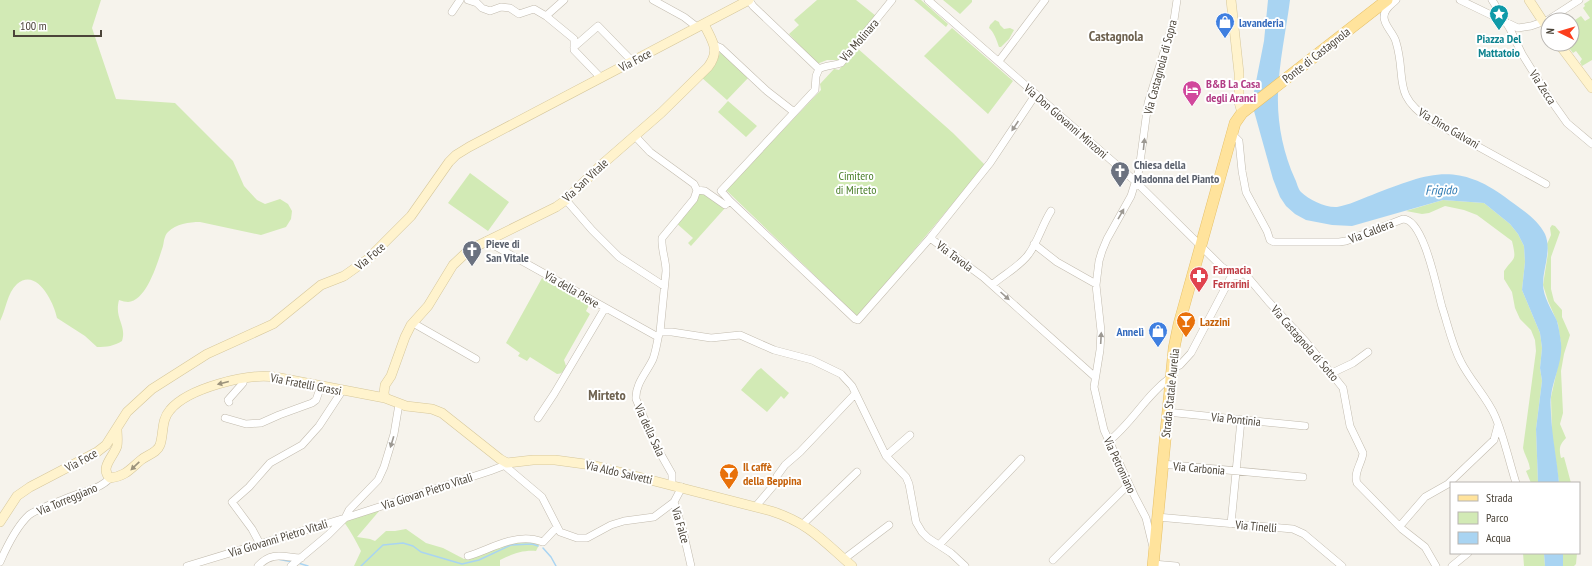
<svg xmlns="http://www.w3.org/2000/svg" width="1592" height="566" font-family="'PT Sans Narrow',sans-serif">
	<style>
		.green { fill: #d2eab5 }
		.water { fill: #a9d4f2 }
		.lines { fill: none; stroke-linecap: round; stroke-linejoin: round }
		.stream { stroke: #a9d4f2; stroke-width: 1.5 }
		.street-casing { stroke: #c2bbae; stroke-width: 8 }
		.secondary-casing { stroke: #d6c79b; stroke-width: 10 }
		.primary-casing { stroke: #e6c16a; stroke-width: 12 }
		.street { stroke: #fff; stroke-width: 7 }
		.secondary { stroke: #fff3cd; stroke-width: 9 }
		.primary { stroke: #ffe39c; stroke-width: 11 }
		.oneway { fill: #9c9892 }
		.oneway2 { fill: #9c937c }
		.labels { text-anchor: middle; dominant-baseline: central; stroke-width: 4; stroke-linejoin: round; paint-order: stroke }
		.shop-label { font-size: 12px; font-weight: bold; fill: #366cbe; stroke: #fff; text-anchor: start }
		.culture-label { font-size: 12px; font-weight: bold; fill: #0d838f; stroke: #fff }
		.street-label { font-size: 12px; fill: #4b4439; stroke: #fff }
		.hotel-label { font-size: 12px; font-weight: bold; fill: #b23c85; stroke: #fff; text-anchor: start }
		.worship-label { font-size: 12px; font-weight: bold; fill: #5b616d; stroke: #fff; text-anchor: start }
		.park-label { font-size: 12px; fill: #4a7f2a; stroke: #fff }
		.health-label { font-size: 12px; font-weight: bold; fill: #be3a42; stroke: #fff; text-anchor: start }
		.food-label { font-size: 12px; font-weight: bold; fill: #c56008; stroke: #fff; text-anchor: start }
		.water-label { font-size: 13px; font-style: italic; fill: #2e7ab2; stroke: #fff }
		.quarter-label { font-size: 14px; font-weight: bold; fill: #6e6250; stroke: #fff }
	</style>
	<rect width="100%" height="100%" fill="#f6f3ec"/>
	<path class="green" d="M0,0h101l-9,28 24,71 59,4 58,58 11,25 13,14 8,4 15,-5 8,5 4,7 -1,8 -5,8 -25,8 -61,-13c-11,0 -24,2 -32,10 -4,4 -4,10 -5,14 -5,15 -16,55 -35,56 -2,0 -6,-1 -9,-2 -5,19 8,25 3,41 -8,5 -15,6 -25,6l-12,-11 -28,-18c-3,-15 -20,-51 -40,-34 -10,9 -11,26 -17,37z
		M817,0h39l20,16 -36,44h-13l-10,4 -28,-30 10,-9 -5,-5z
		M914,0h7l27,24 -2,3z
		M943,0h29v2l-12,12z
		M1590,0h2v60l-10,6 -2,-4 2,-3 -6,-8 -3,2 -7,-9h6v-9l3,-2 -3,-4v-7l9,-6 4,5 5,-3 -7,-10 2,-2 -1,-2z
		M995,20l4,2 1,3 4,4 6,-1 4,2 -5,9 -8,8h-2c-2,-6 -5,-15 -10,-19l1,-3z
		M952,28l61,53 -25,33 -64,-58z
		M856,47l97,86 32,32 -127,152 -132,-127 95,-100 -1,-6 14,-15 5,1z
		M720,51l29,26 -22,23 -26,-23c8,-8 18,-15 19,-26z
		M728,101l29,25 -11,11 -28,-25z
		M470,173l39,29 -21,29 -40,-28z
		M701,193h3l21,15 -34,38 -3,-3 5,-5 -18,-16z
		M1443,200l41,3 26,21 8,10 6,12 1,16 -3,28 18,43 2,15 -2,20 2,13 -6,48 2,54h-7l-5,-12 4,-2c-1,-8 -5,-13 -7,-21l13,-97 -1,-11 -4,-10 -11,-11 -5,-11 -3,-16 -8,-13v-8c10,-15 13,-9 8,-30l-35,-26 -13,-5 -19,-4 -16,7 -7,1 -16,-3z
		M1552,225l3,1 5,6 -9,25v32l3,12 8,9v7l8,18 -6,19 -3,17 2,42 -3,11 6,14c-7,7 -7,11 -5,20l3,-1 7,26h-12l-7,-48 -1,-38 8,-36 2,-16 -3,-21 -10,-23 -5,-16 5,-32 -1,-9 4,-9 -1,-7z
		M542,278l47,27 -3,6 4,3 -26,46 2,6c-2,5 -4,8 -9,8l-27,-17 -3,4 -9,-5 2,-3 -14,-10z
		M761,368l28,25 -5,6 -3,-3 -14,16 -26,-22 16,-19z
		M380,510l-23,27 13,2 5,2 11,-10h9l11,-2 20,14 17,5 21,11 58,-19 18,3 -4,8c-14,-1 -23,3 -36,9v6h-146l7,-15c-5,-10 -10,-19 -17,-29z
		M1523,553h21l1,13h-21z
		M1563,553h14l-1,11 -2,2h-11z"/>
	<path class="water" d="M1268,0h22c-4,31 -11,62 -12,94 -1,28 5,59 17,85 2,4 3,10 6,13 8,8 25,16 36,15 12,-2 24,-8 35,-12 53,-20 82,-35 133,2 13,10 32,21 40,37 7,17 -2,33 -2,50 0,13 9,26 14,37 2,7 3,15 4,22 2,18 -8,36 -10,53 -1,6 0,13 0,18 1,23 6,46 8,69h-21l-2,-54 6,-48 -2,-13 2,-20 -2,-15 -18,-43 3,-28 -1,-16 -6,-12 -8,-10 -26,-21 -41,-3 -91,26 -20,-1 -26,-5 -11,-6 -9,-8 -6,-9 -7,-18 -19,-68 -1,-14 11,-56z
		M1544,553h19v13h-18z"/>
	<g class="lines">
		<path class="stream" d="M543,548l8,9 5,9
			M277,559l16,3
			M298,563l10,3
			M361,566l22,-21 20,-2 10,3 8,6 41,12 17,-4 32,-15 21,-1 6,2"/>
		<defs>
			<path id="street" d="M468,0l9,3 5,5 8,3 11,-4 9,1 9,6 15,-5 12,7 28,23v11l27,28
				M653,0l31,17 13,10
				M749,0l4,6 66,63
				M928,0l207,181 87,86 13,9 8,-2 3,1 22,26 38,41 37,46 7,38 13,27c-1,10 -10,20 -6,30l45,46 23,18 11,19
				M1396,0c-5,5 -12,9 -12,17 0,9 10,16 12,25 11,36 -5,52 34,78l116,64
				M1460,0l58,28 13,-2 17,-6
				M1492,0l18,29 12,25 28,45 17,24 25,21
				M452,12l8,-12
				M546,16l18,-16
				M1548,20l31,-20
				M714,45l7,3 46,43 27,21
				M574,47l24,-21 34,35
				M999,61l46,-61
				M819,69l-3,7 -1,14 -94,101 9,10 125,118 3,1 72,-82 60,-75 46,-69
				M819,69c7,-4 14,-3 22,-6l51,-63
				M1232,134l7,7 3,30 4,21 21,39 3,9 4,2h65l7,-1 57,-22c21,0 34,71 39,88 6,18 10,38 19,55 9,18 27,37 34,54 9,21 14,45 21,67
				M635,136l15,16 44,32 3,6 8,1 20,14 5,-4
				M697,190l-3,9 -32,39c-1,11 4,22 4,33l-6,61h12l39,6 29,-3 34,15 38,10 29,14 11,12 34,70 20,21 3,7 7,38 6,10 6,6 23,15 14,13
				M566,200l26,30 27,27 45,29
				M930,238l53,39 112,100
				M486,241l172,96
				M1034,244l23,18 39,22
				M992,285c11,-10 27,-18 36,-30 10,-13 14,-30 23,-44
				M413,323l63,36
				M659,334c-2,8 -3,17 -6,25 -6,13 -18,25 -17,40l19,45 17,30v10
				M1171,369l9,-4 11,-12 41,-78
				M1332,373l21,-10 15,-11
				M229,402l-1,-2 15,-17 1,-5
				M1167,412l138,14
				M225,418l21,6 15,-1 18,-8 33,-12 4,-3 5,-14
				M538,418l16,-24 51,-86
				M1109,441c24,-19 37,-46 62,-64
				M886,456l24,-21
				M1162,464l141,13
				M504,465l38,32 18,35 17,6h10l24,-13 13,-4 30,-4 20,-15
				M682,487l-8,15 9,29 8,35
				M756,506l18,-21 3,-9 8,-11 15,-13 55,-58
				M1157,517l136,12 11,5 38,32
				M803,524l54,-52
				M1231,524l10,-104
				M1400,526l25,-29 23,-13 46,-44 4,-15
				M260,544l-8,-15 -20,-27 17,-15 21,-24 32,-18 17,-19 23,-35
				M939,545l82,-86
				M1153,547l-7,-29 -12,-23 -30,-65 -10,-43 6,-37 1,-19 -5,-46 3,-24 3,-10 5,-12 24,-43 8,-26 9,-67 26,-83 3,-20
				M468,556c20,-6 41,-19 62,-17 5,0 9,2 13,3l14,-15
				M844,559l45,-34
				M1053,560l76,-76
				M0,562c7,-16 16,-35 29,-47 9,-7 34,-15 46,-20 12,-4 26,-7 35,-17
				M1153,564l23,2
				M187,566l158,-48 145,-47 13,-5 4,-3
				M258,566c14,-15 25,-9 43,-8
				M291,566l37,-31 17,-17 4,-8 29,-30 6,-13 10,-33 5,-30
				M1452,566l16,-13"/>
			<path id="secondary" d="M1231,0l8,73v29l3,11
				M1529,0l19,29
				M1559,44l33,44
				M385,398l-1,-5 1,-8 6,-9 14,-39 6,-12 17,-19 25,-41 16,-15 8,-4 79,-39 10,-7 33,-33 62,-54 47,-46c13,-17 4,-26 -4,-43
				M117,429c0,5 1,11 0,17 -3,10 -18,22 -7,32 16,-2 20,-9 31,-18 6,-5 16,-7 19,-15 4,-12 1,-25 10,-35 18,-22 78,-37 105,-33l110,21 21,8 26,3 10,4 58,46 7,4 26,-3h22l37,5 179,46c38,12 52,30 81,55
				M0,522l17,-26 13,-9 67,-35 9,-7 21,-33 25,-23 55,-35 66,-30 48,-39 23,-9 24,-17 43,-43 38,-54 7,-7 13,-8 280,-147"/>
			<path id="primary" d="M1153,566l21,-218 5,-24 56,-201 7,-10 145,-113"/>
		</defs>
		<use href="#street" class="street-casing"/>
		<use href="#secondary" class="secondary-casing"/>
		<use href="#primary" class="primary-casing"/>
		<use href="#street" class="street"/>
		<use href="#secondary" class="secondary"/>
		<use href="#primary" class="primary"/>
	</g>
	<defs><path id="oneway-solid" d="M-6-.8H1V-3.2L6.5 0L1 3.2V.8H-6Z"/></defs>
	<g class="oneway">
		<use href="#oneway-solid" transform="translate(1015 126) rotate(124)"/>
		<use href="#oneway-solid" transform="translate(1144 144) rotate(-84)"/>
		<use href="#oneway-solid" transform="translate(1121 214) rotate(-60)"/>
		<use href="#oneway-solid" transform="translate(1005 296) rotate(42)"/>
		<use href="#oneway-solid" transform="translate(1101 338) rotate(-87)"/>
		<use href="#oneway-solid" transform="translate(392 442) rotate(107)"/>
	</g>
	<g class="oneway2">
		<use href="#oneway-solid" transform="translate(223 383) rotate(166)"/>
		<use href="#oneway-solid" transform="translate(135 466) rotate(136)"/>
	</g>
	<defs>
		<symbol id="sight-pin" viewBox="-11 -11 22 30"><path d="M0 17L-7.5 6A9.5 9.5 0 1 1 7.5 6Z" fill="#0f9aa8" stroke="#fff"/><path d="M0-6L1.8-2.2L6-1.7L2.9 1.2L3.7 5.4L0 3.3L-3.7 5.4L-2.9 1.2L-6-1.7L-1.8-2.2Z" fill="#fff"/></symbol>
		<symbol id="shop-pin" viewBox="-11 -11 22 30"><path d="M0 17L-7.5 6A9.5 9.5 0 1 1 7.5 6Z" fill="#3f7fe0" stroke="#fff"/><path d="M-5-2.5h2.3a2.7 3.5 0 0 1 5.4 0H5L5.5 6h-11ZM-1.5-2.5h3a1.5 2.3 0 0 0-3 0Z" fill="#fff"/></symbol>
		<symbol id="hotel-pin" viewBox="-11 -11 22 30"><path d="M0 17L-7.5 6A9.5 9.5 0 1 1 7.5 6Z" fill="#d1479c" stroke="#fff"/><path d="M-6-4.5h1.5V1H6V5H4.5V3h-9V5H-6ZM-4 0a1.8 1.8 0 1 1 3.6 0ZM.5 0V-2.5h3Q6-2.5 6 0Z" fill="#fff"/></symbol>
		<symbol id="church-pin" viewBox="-11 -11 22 30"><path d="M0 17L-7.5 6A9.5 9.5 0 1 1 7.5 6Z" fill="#6b7280" stroke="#fff"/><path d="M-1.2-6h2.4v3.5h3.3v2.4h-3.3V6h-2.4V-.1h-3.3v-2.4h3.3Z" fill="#fff"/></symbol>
		<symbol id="pharmacy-pin" viewBox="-11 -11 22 30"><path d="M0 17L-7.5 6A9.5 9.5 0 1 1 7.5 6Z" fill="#e0444e" stroke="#fff"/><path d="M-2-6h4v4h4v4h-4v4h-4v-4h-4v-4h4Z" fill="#fff"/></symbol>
		<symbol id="bar-pin" viewBox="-11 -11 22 30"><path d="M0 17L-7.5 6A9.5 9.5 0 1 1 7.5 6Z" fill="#e8710a" stroke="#fff"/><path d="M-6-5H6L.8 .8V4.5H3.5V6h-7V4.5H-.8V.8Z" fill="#fff"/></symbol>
	</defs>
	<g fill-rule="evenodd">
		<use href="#sight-pin" x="1488" y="3" width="22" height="30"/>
		<use href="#shop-pin" x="1214" y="11" width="22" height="30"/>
		<use href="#hotel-pin" x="1181" y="79" width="22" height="30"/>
		<use href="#church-pin" x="1109" y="160" width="22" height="30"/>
		<use href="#church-pin" x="461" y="239" width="22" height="30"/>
		<use href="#pharmacy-pin" x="1188" y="265" width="22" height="30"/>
		<use href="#bar-pin" x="1175" y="310" width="22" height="30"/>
		<use href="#shop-pin" x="1147" y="320" width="22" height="30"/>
		<use href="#bar-pin" x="718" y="462" width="22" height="30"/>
	</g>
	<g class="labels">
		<g class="shop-label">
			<text x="1239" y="22">lavanderia</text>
			<text x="1144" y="331" text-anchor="end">Annelì</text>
		</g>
		<g class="culture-label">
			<text x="1499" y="38">Piazza Del<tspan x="1499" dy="14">Mattatoio</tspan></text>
		</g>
		<g class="street-label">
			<text transform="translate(859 40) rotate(-49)">Via Molinara</text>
			<text transform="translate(1316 55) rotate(-38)">Ponte di Castagnola</text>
			<text transform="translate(635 60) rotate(-28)">Via Foce</text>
			<text transform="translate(1160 67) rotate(-75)">Via Castagnola di Sopra</text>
			<text transform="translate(1543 87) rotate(57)">Via Zecca</text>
			<text transform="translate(1066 121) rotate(41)">Via Don Giovanni Minzoni</text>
			<text transform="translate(1449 128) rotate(30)">Via Dino Galvani</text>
			<text transform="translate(585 180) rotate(-43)">Via San Vitale</text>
			<text transform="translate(1371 231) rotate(-21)">Via Caldera</text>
			<text transform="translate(370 256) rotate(-41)">Via Foce</text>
			<text transform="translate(955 256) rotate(37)">Via Tavola</text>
			<text transform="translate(572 289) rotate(30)">Via della Pieve</text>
			<text transform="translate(1305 343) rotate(49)">Via Castagnola di Sotto</text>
			<text transform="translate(306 384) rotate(11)">Via Fratelli Grassi</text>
			<text transform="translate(1170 393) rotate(-84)">Strada Statale Aurelia</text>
			<text transform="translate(1236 419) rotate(6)">Via Pontinia</text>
			<text transform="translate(650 430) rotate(65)">Via della Sala</text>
			<text transform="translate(81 460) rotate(-29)">Via Foce</text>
			<text transform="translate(1120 465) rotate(65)">Via Petroniano</text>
			<text transform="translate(1199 468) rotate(5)">Via Carbonia</text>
			<text transform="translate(619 472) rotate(13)">Via Aldo Salvetti</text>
			<text transform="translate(427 491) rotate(-18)">Via Giovan Pietro Vitali</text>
			<text transform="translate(67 499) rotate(-23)">Via Torreggiano</text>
			<text transform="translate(681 525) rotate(74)">Via Falce</text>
			<text transform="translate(1256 526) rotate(5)">Via Tinelli</text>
			<text transform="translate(278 538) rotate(-17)">Via Giovanni Pietro Vitali</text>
		</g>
		<g class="hotel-label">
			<text x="1206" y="83">B&amp;B La Casa<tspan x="1206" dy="14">degli Aranci</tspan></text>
		</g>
		<g class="worship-label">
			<text x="1134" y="164">Chiesa della<tspan x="1134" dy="14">Madonna del Pianto</tspan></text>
			<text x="486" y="243">Pieve di<tspan x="486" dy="14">San Vitale</tspan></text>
		</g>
		<g class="park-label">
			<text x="856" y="175">Cimitero<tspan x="856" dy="14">di Mirteto</tspan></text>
		</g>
		<g class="health-label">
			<text x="1213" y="269">Farmacia<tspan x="1213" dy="14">Ferrarini</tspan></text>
		</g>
		<g class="food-label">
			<text x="1200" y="321">Lazzini</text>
			<text x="743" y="466">Il caffè<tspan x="743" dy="14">della Beppina</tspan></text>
		</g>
		<g class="water-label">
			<text transform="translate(1441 190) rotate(-1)">Frigido</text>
		</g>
		<g class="quarter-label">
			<text x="1116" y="36">Castagnola</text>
			<text x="607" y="395">Mirteto</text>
		</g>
	</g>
	<rect x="1450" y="482" width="130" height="72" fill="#ffffff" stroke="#b7b4b0"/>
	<rect x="1458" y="495" width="20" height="6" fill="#ffe39c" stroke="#b7b4b0"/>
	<text x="1486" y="502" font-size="12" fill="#4b4439">Strada</text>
	<rect x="1458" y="512" width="20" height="12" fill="#d2eab5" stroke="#b7b4b0"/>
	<text x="1486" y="522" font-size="12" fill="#4b4439">Parco</text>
	<rect x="1458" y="532" width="20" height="12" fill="#a9d4f2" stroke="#b7b4b0"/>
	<text x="1486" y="542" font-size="12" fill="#4b4439">Acqua</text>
	<g transform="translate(1560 32) rotate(275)"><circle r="19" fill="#ffffff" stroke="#b7b4b0"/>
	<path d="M0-3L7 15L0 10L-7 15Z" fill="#fc3f1d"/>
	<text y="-6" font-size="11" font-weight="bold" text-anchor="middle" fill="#4b4439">N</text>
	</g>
	<path d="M14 30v6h87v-6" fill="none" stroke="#4b4439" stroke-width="2"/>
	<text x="20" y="30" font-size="12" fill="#4b4439" stroke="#ffffff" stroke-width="3" paint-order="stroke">100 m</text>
</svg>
